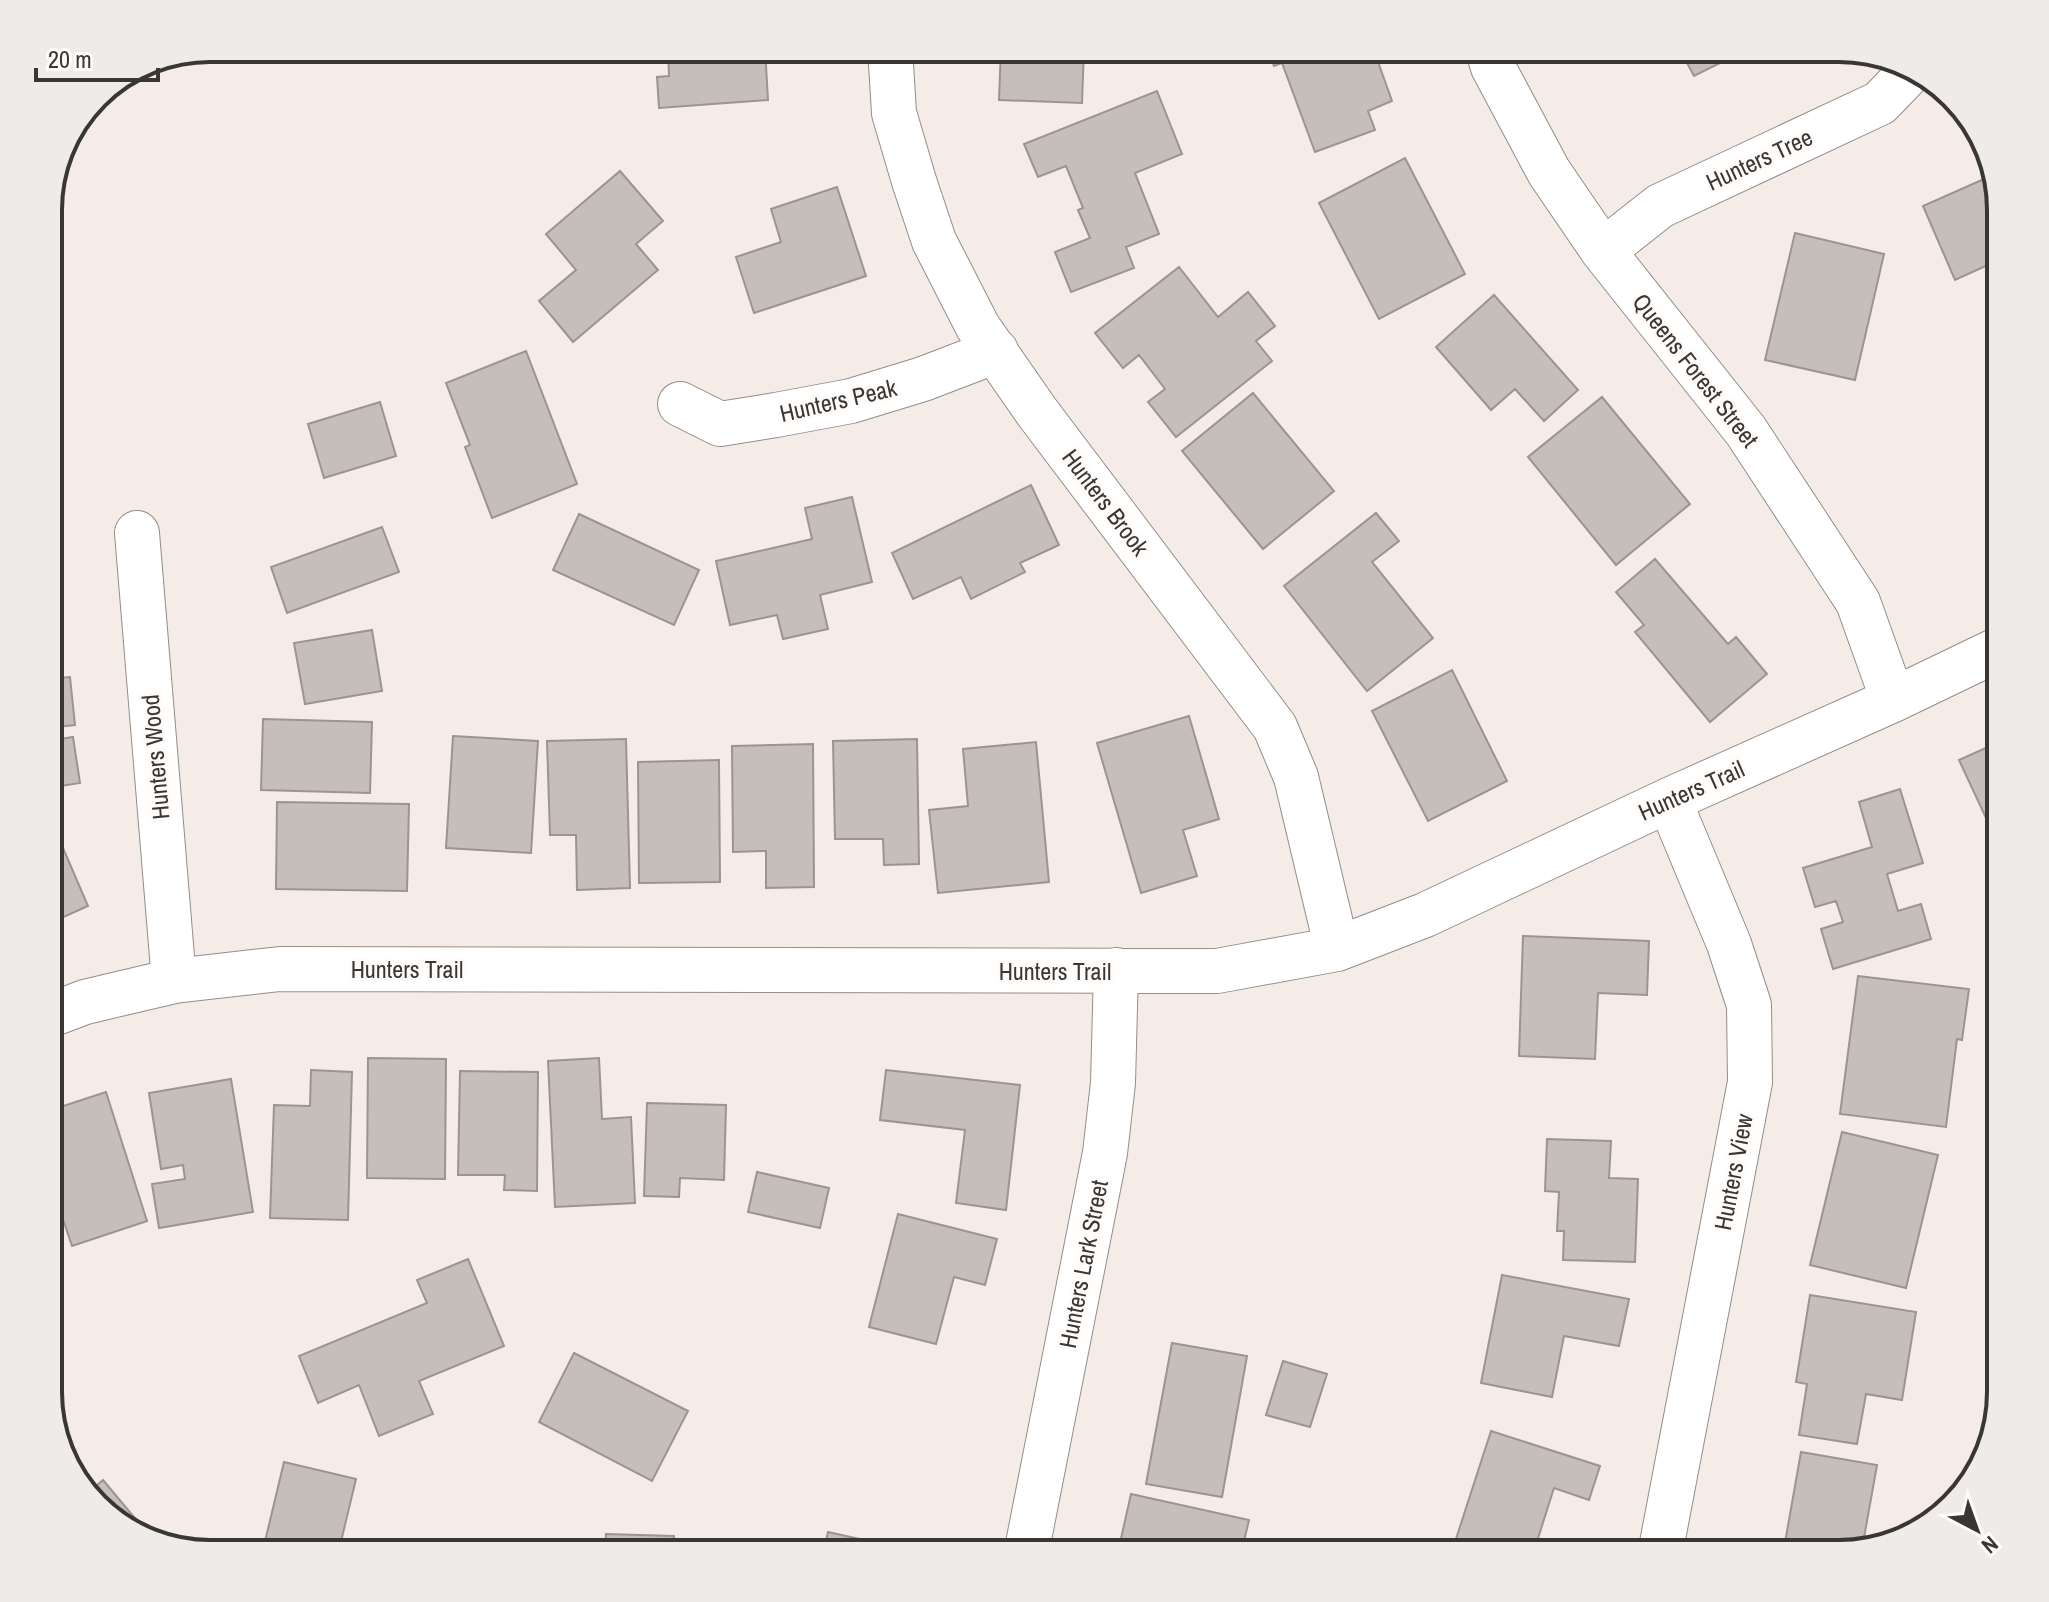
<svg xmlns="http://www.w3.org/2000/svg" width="2049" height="1602" font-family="'Archivo Narrow',sans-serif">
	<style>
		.building { fill: #c6beba; stroke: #9c9490; stroke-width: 2 }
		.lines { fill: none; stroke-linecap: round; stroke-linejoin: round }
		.minor-casing { stroke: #948d88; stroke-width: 46 }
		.minor { stroke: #fff; stroke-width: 44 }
		.labels { text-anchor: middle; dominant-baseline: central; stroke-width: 7; stroke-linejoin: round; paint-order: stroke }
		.street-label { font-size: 24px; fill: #393634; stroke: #fefbf9 }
		.rim { fill: none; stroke: #393634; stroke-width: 4 }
	</style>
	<rect width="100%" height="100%" fill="#f5ece8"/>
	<path class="building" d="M668,48h97l3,52 -109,8 -2,-31 12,-1z
		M1001,48h83l-2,55 -83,-3z
		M1267,48h46l4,12 32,-12h24l19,53 -24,10 7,19 -60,22 -33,-89 -8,3z
		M1679,48h49l4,9 -38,19z
		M1157,91l25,63 -47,19 24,61 -33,13 8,21 -63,24 -16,-40 35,-14 -12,-28 5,-2 -17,-42 -28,11 -14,-33z
		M1405,158l60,116 -86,45 -60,-116z
		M620,171l43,50 -27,23 22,26 -85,72 -34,-41 37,-31 -30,-36z
		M1993,175l8,35v49l-46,21 -32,-74z
		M837,187l29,89 -112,37 -18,-56 45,-15 -10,-33z
		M1795,233l89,21 -29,126 -90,-20z
		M1179,267l39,50 30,-25 27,34 -19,15 16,20 -96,76 -28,-35 17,-13 -26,-34 -16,13 -28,-35z
		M1494,295l84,95 -34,31 -29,-32 -24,21 -55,-63z
		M526,351l51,133 -85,34 -27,-71 5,-2 -24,-62z
		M1253,393l81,98 -71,58 -81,-98z
		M1602,397l88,107 -74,61 -88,-108z
		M380,402l16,54 -72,22 -16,-54z
		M1031,485l28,60 -39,18 5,9 -54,27 -10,-22 -48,22 -21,-46z
		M852,497l20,85 -52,13 8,34 -45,10 -6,-24 -47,10 -14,-64 96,-22 -7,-31z
		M1376,513l23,28 -27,21 61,76 -66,53 -83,-105z
		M579,514l120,56 -25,55 -121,-55z
		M382,527l17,45 -112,41 -16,-46z
		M1655,559l73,85 8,-7 31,37 -57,48 -75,-90 9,-7 -28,-33z
		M372,630l10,61 -77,13 -11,-61z
		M1452,670l55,111 -79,40 -56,-110z
		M70,677l5,48 -27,3v-49z
		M1189,716l30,103 -36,11 14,46 -56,17 -44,-150z
		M263,719l109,3 -2,71 -109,-3z
		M453,736l85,5 -7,112 -85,-5z
		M73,737l7,46 -32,5v-47z
		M626,739l4,149 -53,2 -1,-55h-26l-3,-94z
		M917,739l2,125 -35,1 -1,-26h-48l-2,-98z
		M2001,741v86l-9,4 -33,-71z
		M1036,742l13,140 -111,11 -9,-83 39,-4 -5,-57z
		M813,744l1,143 -48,1v-37l-33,1 -1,-106z
		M719,760l1,122 -81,1 -1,-121z
		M1900,789l23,74 -36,11 11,37 23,-7 10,35 -98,30 -12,-40 22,-7 -7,-21 -21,6 -12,-39 69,-21 -13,-45z
		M277,802l132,2 -2,87 -131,-2z
		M60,841l28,65 -40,18v-77z
		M1523,936l126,5 -2,54 -49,-2 -3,66 -76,-3z
		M1858,976l111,13 -7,51 -5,-1 -11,88 -106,-13z
		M368,1058l78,1 -1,120 -78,-1z
		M599,1058l3,61 29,-2 4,86 -80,4 -7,-146z
		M311,1070l41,2 -4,148 -78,-2 4,-113 36,1z
		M886,1070l134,15 -14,125 -50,-7 9,-73 -85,-10z
		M460,1071l78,1 -1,119 -33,-1 1,-15h-47z
		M231,1079l22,133 -94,16 -7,-44 33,-5 -2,-14 -22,4 -12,-76z
		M106,1092l41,129 -75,25 -18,-53 5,-2 -11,-31v-49z
		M647,1103l79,2 -2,75 -44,-2 -1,19 -35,-1z
		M1842,1132l96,23 -32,133 -96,-23z
		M1547,1139l64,2 -2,37 29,1 -3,83 -72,-2 1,-29h-7l2,-39 -14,-1z
		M757,1172l72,16 -9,40 -72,-16z
		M898,1214l99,25 -12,46 -31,-8 -18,67 -67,-17z
		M468,1259l36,87 -85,35 14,33 -54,22 -20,-51 -41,18 -19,-47 128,-53 -10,-23z
		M1502,1275l127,24 -10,47 -55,-10 -12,61 -71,-14z
		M1810,1295l106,17 -14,88 -36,-6 -9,50 -58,-9 8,-51 -11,-2z
		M1172,1343l75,13 -25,141 -76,-13z
		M574,1353l114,58 -36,70 -113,-59z
		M1283,1361l44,13 -17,53 -44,-12z
		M1491,1431l109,35 -11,34 -35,-12 -21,66h-42l-36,-12z
		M1801,1452l76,13 -15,84 -23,5h-56z
		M284,1462l72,17 -18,75h-76z
		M103,1480l41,49 -6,5 -35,-20 -15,-21z
		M1131,1494l118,26 -8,34h-86v-3l-35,-8z
		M828,1532l91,20v2h-96z
		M606,1534l68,2v18h-69z"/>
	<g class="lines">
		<defs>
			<path id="minor" d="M890,48l4,65 20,68 20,60 44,86 59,85 238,315 21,50 41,172
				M1487,48l6,19 56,105 54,79 143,180 112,171 35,98
				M1603,251l57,-45 220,-103 27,-28 3,-9
				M680,404l40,20 56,-9 75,-14 72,-22 73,-28
				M137,533l37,448
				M48,1016l37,-14 89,-21 106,-12 937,2 120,-22 88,-34 244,-115 224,-100 108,-52
				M1026,1554l79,-401 8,-70 3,-113
				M1660,1554l90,-472 -1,-77 -20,-61 -60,-144"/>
		</defs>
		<use href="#minor" class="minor-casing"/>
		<use href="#minor" class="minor"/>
	</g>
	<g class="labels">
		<g class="street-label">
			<text transform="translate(1759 159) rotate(-25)">Hunters Tree</text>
			<text transform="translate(1696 370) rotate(52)">Queens Forest Street</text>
			<text transform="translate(838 400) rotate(-13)">Hunters Peak</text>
			<text transform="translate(1106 502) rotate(53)">Hunters Brook</text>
			<text transform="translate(155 757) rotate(-95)">Hunters Wood</text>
			<text transform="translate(1691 790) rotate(-24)">Hunters Trail</text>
			<text x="407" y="969">Hunters Trail</text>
			<text x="1055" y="971">Hunters Trail</text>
			<text transform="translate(1733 1172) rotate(-79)">Hunters View</text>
			<text transform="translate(1083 1264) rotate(-79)">Hunters Lark Street</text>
		</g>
	</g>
	<path d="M0 0H2049V1602H0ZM210 62H1839A148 148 0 0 1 1987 210V1392A148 148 0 0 1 1839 1540H210A148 148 0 0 1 62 1392V210A148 148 0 0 1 210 62Z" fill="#eeebe9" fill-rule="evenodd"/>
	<path class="rim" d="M210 62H1839A148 148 0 0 1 1987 210V1392A148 148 0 0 1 1839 1540H210A148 148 0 0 1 62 1392V210A148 148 0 0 1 210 62Z"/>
	<g transform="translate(1977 1530) rotate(139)" stroke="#fefbf9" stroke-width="6" paint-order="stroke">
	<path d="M0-6L14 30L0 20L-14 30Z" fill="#393634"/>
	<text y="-12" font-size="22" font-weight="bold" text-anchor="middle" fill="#393634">N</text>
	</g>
	<path d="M36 68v12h122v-12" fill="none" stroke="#393634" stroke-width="4"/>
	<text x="48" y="68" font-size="24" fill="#393634" stroke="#fefbf9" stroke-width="6" paint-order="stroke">20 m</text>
</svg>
